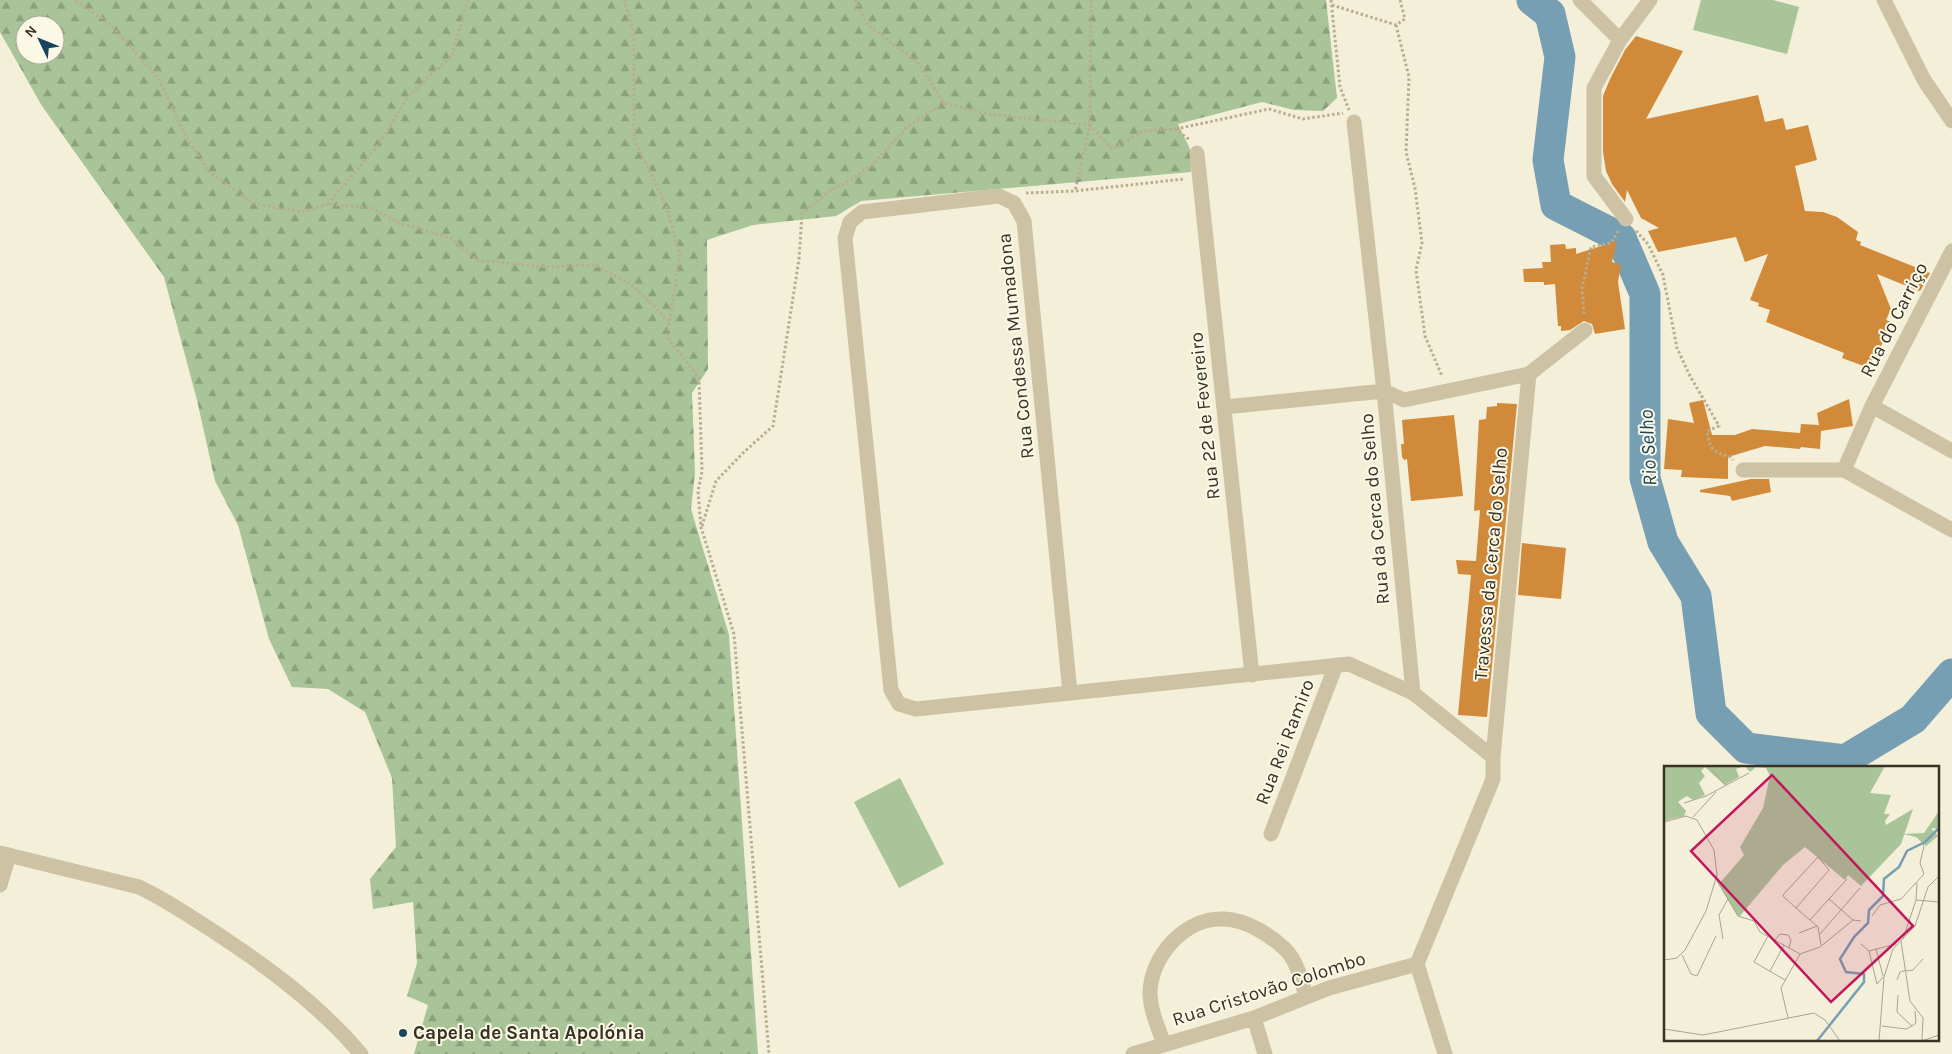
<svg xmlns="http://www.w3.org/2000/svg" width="1952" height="1054" font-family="Karla,sans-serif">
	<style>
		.forest { fill: url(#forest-firs); fill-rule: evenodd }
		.park { fill: #a9c498 }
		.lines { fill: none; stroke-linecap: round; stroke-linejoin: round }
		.river { stroke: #769fb4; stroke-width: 31 }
		.building { fill: #d18a3a }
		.path { stroke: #b9ad8e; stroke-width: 3; stroke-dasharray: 2.5 2.5; stroke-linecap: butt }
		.minor { stroke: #cdc3a4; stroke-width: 15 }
		.poi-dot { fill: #18455d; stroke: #fbf8e6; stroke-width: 2 }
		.labels { text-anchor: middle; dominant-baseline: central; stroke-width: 4; stroke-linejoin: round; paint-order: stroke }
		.street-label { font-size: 19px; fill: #383126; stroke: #fbf8e6 }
		.poi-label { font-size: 19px; font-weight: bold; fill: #383126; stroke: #fbf8e6; text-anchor: start }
		.water-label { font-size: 20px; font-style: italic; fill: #18455d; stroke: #fbf8e6 }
		.inset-river { fill: none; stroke: #769fb4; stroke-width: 2.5 }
		.inset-road { fill: none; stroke: #a9a391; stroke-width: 1 }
		.view { fill: #c2185b; fill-opacity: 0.15; stroke: #c2185b; stroke-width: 2.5 }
		.inset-edge { fill: none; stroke: #383126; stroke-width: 2.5 }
	</style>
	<defs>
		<pattern id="forest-firs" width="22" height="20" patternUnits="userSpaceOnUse" patternTransform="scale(1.25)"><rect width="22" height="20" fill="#a9c498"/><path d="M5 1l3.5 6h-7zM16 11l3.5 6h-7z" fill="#8ba07c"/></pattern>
	</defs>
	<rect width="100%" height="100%" fill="#f4efd9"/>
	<path class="forest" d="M0,0h1326l11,98 -14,13 -29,-1 -32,-8 -84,22 12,25 1,23 -330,29 -25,15 -83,9 -46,15 1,129 -16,24 3,80 -4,36 38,126 29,419h-344l14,-49 -21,-9 10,-33 -4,-61 -40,7 -3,-30 26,-32 -4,-69 -27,-66 -37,-23 -36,-2 -23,-48 -31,-114 -23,-44 -18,-81 -33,-123 -122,-171 -42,-74zM25,25h30v30h-30z"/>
	<path class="park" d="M1701,0h72l26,7 -12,47 -94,-24z
		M900,778l44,86 -45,24 -45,-86z"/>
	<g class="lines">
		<path class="river" d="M1532,0l18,14 10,43 -12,103 8,45 65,33 24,56v184l18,64 33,54 15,117 35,35 99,12 68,-41 39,-45"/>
	</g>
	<path class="building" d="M1636,36l47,15 -37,68 112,-24 7,27 18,-4 3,12 22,-5 9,35 -22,6 10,45 18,1 14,5 21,15 -2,8 5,2 -1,3 70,28 -9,17 -2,1 -42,-17 14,35 -5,11 5,2 -15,37 -3,-1 -4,10 -27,-10 2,-5 -78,-31 4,-12 -12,-4 1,-3 -9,-3 18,-46 -23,8 -9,-25 -78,15 -10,-21 11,-3 -18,-10 -14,-28 -2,12 -13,-18 -6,-13 -3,-19v-56l7,-17 15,-29z
		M1617,241l-5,21 9,3 -3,17 7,47 -30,5 -3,-10 -8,-3 -14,9 -9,1v-5h-3l-3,-42 -11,1v-3h-20l-1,-13 20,-1 -1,-6h9l-1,-17 15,-1 1,5 10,-1v6z
		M1849,399l4,27 -32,5 -1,18 -19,-2 -1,2 -35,-3 -37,11v22l-47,-2 1,-7 -18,-1 4,-50 26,4 -5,-20 14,-3 9,35h23l17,-6 48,4 1,-9 18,1 -2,-12z
		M1497,403l20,1 -30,313 -29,-2 13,-140 -13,-1 -2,-14 20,1 4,-51 -6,1 5,-91 7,-1 1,-12 10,-1z
		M1454,415l9,81 -52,5 -4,-42 -3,1 -2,-3 -1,-13h3l-2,-24z
		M1751,479h18l2,13 -39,9 -2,-5 -30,-4v-2z
		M1522,543l44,5 -5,51 -43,-4z"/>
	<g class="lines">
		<path class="path" d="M76,0l34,24 48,53 27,58 23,36 45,32 48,9 27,-8 43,4 31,16 49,14 26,22 69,7 48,-2 37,19 38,37
			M624,0l10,32v107l32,66 14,50 -13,82 32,41 3,94 -4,19 3,36 33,107 35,420
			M855,0l12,24 51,39 26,40 43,11 103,11 -15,66
			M1091,0l-1,125 22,24 31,-18 32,-2 15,11
			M1331,0l9,87 9,23
			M1332,5l64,20 9,-6 -5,-19
			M1396,25l13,52 -3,75 9,36 7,55 -6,27 9,66 17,40
			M1176,129l93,-20 34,10 40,-6
			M1026,193l49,-2 109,-12
			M328,204l51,-60 30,-49 43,-39 16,-56
			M1636,231l12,13 15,31 14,73 13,28 29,50 -12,5c2,18 7,22 24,26l2,3
			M1584,314l-2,-26 9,-41 20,-4 8,-13
			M702,526l14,-45 28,-29 29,-26 26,-167 3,-45 30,-25 17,-8 22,-15 36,-39 37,-24"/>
		<path class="minor" d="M1580,0l40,40
			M1884,0l40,80 28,41
			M1354,122l30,269 29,302
			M1197,153l55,522
			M1626,219l-32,-43v-88l26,-48 30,-40
			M1872,406l80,45
			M1225,407l159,-16 20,9 125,-26 56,-44
			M1743,470h101l108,60
			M1844,470l28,-64 80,-155
			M1070,693l-46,-472 -10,-18 -15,-7 -137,16 -12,10 -5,16 46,452 8,14 17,5 433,-45 64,29 80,64
			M1271,834l65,-169
			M0,853l139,34c21,10 40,22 60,35 58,37 117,79 162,132
			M0,885l9,-30
			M1417,964l76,-185v-22l36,-383
			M1417,964l28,90
			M1254,1018l11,36
			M1164,1044c-6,-17 -14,-34 -14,-52 1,-36 35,-75 74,-73 22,1 45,15 61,30 12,12 17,32 21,48
			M1133,1054l121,-36 75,-30 88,-24"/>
	</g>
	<circle class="poi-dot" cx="403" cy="1033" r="5"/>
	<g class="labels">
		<g class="street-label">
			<text transform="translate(1894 320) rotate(-63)">Rua do Carriço</text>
			<text transform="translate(1016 346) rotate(-96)">Rua Condessa Mumadona</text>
			<text transform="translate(1205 416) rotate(-96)">Rua 22 de Fevereiro</text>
			<text transform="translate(1375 509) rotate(-95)">Rua da Cerca do Selho</text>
			<text transform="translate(1491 564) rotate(-85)">Travessa da Cerca do Selho</text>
			<text transform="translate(1285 742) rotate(-69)">Rua Rei Ramiro</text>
			<text transform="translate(1269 989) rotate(-18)">Rua Cristovão Colombo</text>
		</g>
		<g class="poi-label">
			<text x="413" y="1033">Capela de Santa Apolónia</text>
		</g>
		<g class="water-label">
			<text transform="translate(1648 448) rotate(-93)">Rio Selho</text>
		</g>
	</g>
	<g transform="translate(1664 766)">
		<rect width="275" height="275" fill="#f4efd9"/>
		<path d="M0,0h80l-8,3 3,8 -14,8 -20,-18 -4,4 4,5 -6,7 6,12 -12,5 -6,-4 -5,3 -4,3 8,9 -2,5 -20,5zM81,0h140l-15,27 21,2 -7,19h6l-5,7 1,4 27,-16 -12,35 -40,42 -13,-11 -3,5 -40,-33 -22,18 -43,51 -3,-1 -18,-31 25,-29 -4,-8 23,-39 7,-32 -4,-8 -10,-1 -6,5zM275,45v18l-8,-1 7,8 -12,10 -10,-9 -13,-3 21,-1z" fill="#a9c498"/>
		<path class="inset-river" d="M153,275l47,-59v-8l-18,-2 -6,-13 14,-22 14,-14 1,-13 14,-14 1,-17 15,-12 8,-16 18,-9 14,-14"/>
		<path class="inset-road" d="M48,5l14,15M20,37l22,-7 43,-23M29,51l23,-25M0,56l22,-6 11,4 17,30 3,25 -11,36 -21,39 -8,8 -13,2M53,115l21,35 16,5 6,11 40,22M165,133l24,21 8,1M252,134l23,2M132,142l33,-38 -11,-13 -35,38 1,2 12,11 14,12 8,7 3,18M208,150l8,-11 21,-6 23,-25 -4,-11 4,-17 -2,-4M146,154l37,-41M135,167l18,-7M156,168l40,-46M104,170l-14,26 31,18M59,173l-4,-24 9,-16M239,173l13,-39 1,-17M111,174l5,-6 8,1 3,5 -2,8M237,175l9,60 13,17 -1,22M197,178l8,7 8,33 6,-7M212,183l7,27M205,185l27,-7M136,188l20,-7 33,-27M18,189l9,19 6,2 19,-40M106,205l14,-26M243,205l6,-1 10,-11M233,214l3,-8 7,-2M234,229l-1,17 15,14 4,-3 -1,-12M124,252l-7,-30 19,-34M218,260l24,3 6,-3M0,263l39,6 111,-22 11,7 15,21M215,275l5,-64 9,-28 22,-23 13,-39 11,-11M258,275l17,-6"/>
		<path class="view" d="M108,9l141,151 -82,76 -140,-151z"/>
		<rect width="275" height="275" class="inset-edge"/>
	</g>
	<g transform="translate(40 40) rotate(313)"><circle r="24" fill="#fbf8e6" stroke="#ada899"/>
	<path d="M0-4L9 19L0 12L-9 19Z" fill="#18455d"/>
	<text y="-8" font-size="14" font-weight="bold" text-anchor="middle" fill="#383126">N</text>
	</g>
</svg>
